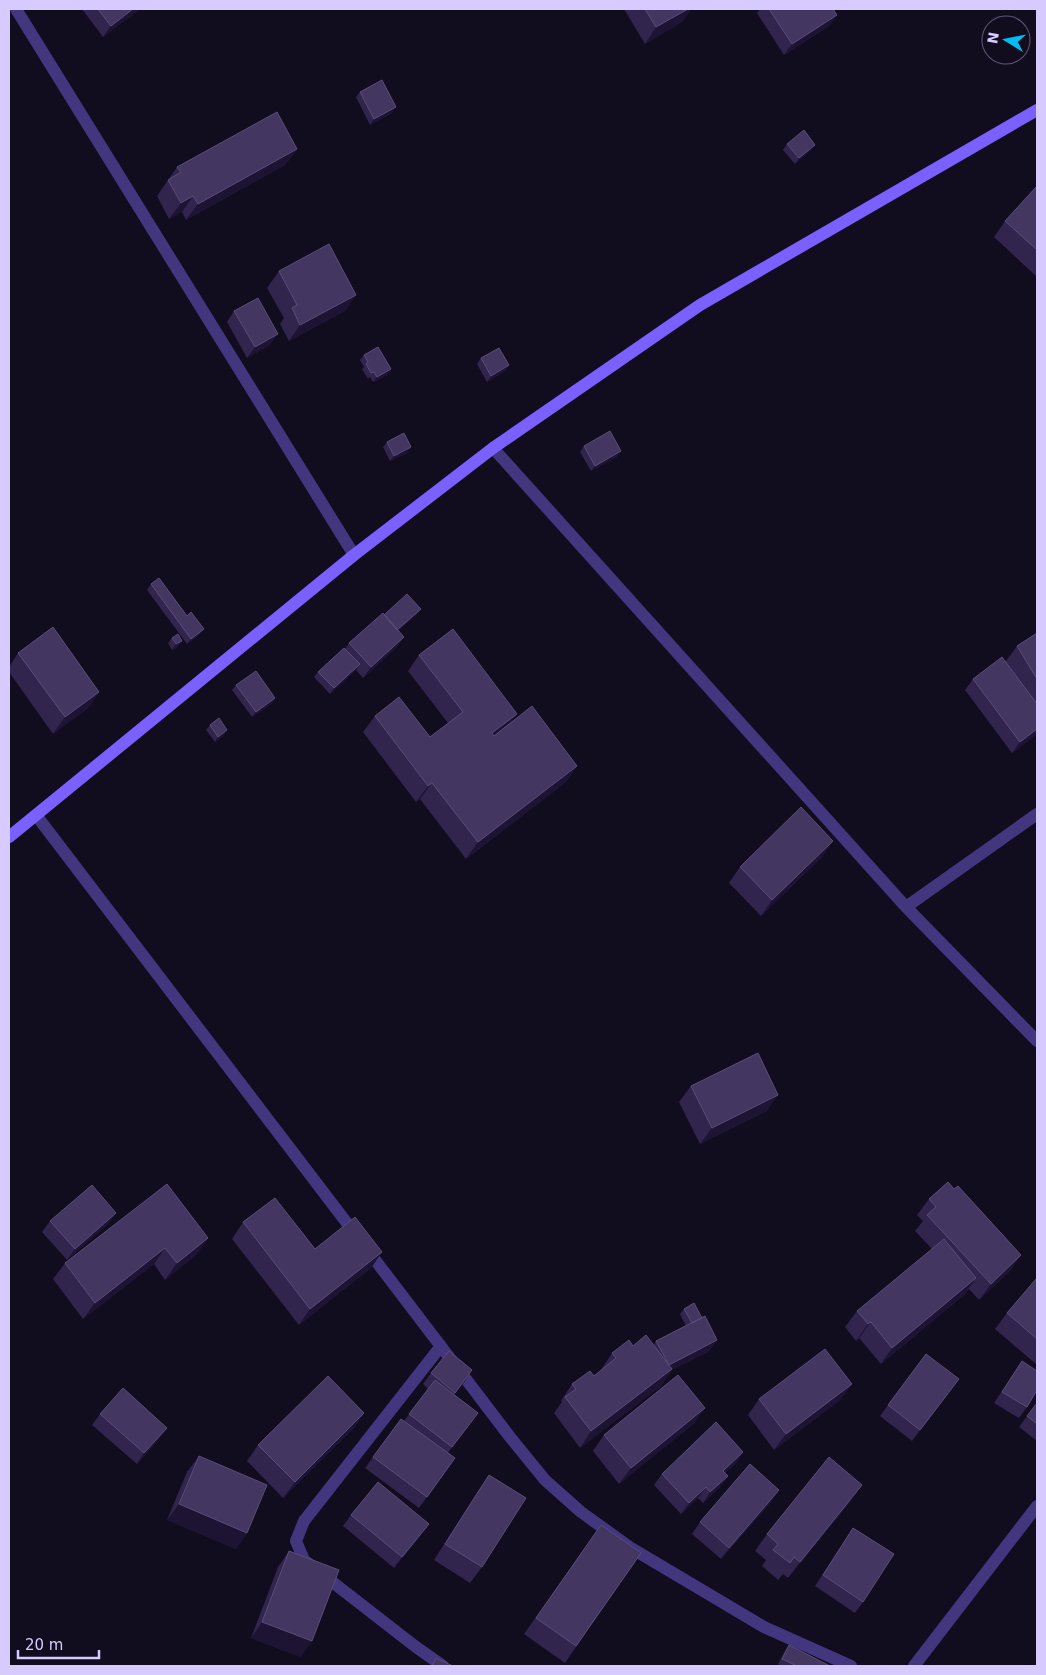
<svg xmlns="http://www.w3.org/2000/svg" width="1046" height="1675" font-family="'DejaVu Sans',sans-serif">
	<style>
		.lines { fill: none; stroke-linecap: round; stroke-linejoin: round }
		.street { stroke: #42367f; stroke-width: 12 }
		.secondary { stroke: #7a61ff; stroke-width: 12 }
		.wall { fill: #31244d }
		.shaded-wall { fill: #1d1333 }
		.building { fill: #433660; stroke: #5a4d79 }
	</style>
	<rect width="100%" height="100%" fill="#120c1f"/>
	<g class="lines">
		<path class="street" d="M16,9l338,546
			M493,448l413,459 131,134
			M36,815l474,622 35,43 36,32 50,36 133,79 87,39
			M906,907l131,-93
			M441,1346l-137,175 -8,20 8,19 112,87 27,19
			M914,1666l123,-160"/>
		<path class="secondary" d="M9,837l345,-282 139,-107 207,-143 337,-195"/>
	</g>
	<path class="wall" d="M82,9h58l-37,28z
		M624,9h67l-9,13 -37,22z
		M760,9h73l4,6 -8,11 -45,29 -27,-42z
		M360,92l32,21 -22,12 -14,-28z
		M787,144l24,6 -16,14 -12,-14z
		M297,149l-12,16 -99,55 -4,-8 -13,7 -12,-23 20,-29z
		M1037,186v91l-43,-40 11,-16z
		M279,271l77,24 -11,16 -56,30 -9,-17 4,-6 -17,-30z
		M234,311l36,34 -23,13 -20,-36z
		M364,355l27,14 -4,6 -14,7 -3,-5 -2,2 -6,-10 2,-2 -4,-7z
		M481,358l28,7 -4,6 -18,11 -10,-18z
		M387,442l20,11 -17,8 -7,-14z
		M584,446l33,11 -26,14 -11,-19z
		M151,584l49,50 -13,10 -40,-54z
		M421,609l-4,5 -19,17 6,6 -8,11 -33,30 -7,-8 -26,24 -16,-17 4,-5 27,-23 4,-6 35,-28z
		M1037,633v101l-25,19 -47,-63 8,-11 33,-18 11,-15z
		M172,638l6,9 -6,3 -4,-7z
		M18,653l81,39 -11,16 -35,26 -44,-62v-5z
		M419,655l98,59 -5,7 65,45 -11,16 -100,77 -46,-60 -4,3 -53,-70 12,-16 55,21 18,-14 -40,-52z
		M236,685l39,13 -4,6 -19,13 -20,-27z
		M210,725l13,11 -8,6 -9,-12z
		M833,841l-11,16 -61,59 -32,-33 11,-16z
		M691,1086l76,25 -67,33 -21,-42z
		M954,1189l67,66 -11,16 -31,29 -10,-11 -5,6 -83,69 -22,-26 -3,3 -11,-14 12,-16 75,-62 -17,-18 8,-10 -6,-6 12,-16z
		M116,1213l-8,11 -41,36 -25,-28 8,-11z
		M243,1222l72,27 67,3 -11,16 -72,57 -67,-86z
		M208,1238l-11,16 -32,26 -11,-16 -71,55 -30,-40 12,-16z
		M1037,1280v85l-42,-36 12,-16z
		M684,1309l18,9 15,22 -8,11 -37,19 -11,16 -81,62 -26,-35 8,-11 -1,-1 11,-17 22,-8 7,-6 11,-17 21,-7 21,-1 2,-4 30,-15 -6,-12z
		M1022,1361l5,46 -8,11 -25,-15z
		M431,1373l34,8 -11,14 16,29 -22,29 7,5 -36,50 -54,-40 36,-49 3,2 24,-32 -5,-5z
		M852,1384l-12,16 -66,50 -26,-35 11,-16z
		M951,1390l-39,51 -32,-25 8,-11z
		M1037,1403v38l-18,-14z
		M705,1408l-12,16 -74,60 -26,-33 11,-16z
		M364,1413l-11,16 -70,69 -36,-37 11,-16z
		M100,1414l59,25 -22,25 -45,-39z
		M743,1452l-7,11 -11,10 3,3 -8,11 -17,16 -5,-5 -17,16 -27,-29 8,-11z
		M199,1456l48,77 -11,16 -69,-29 20,-48z
		M489,1475l-7,92 -12,16 -36,-23 44,-69z
		M772,1501l-51,58 -29,-25 8,-12z
		M851,1501l-63,77 -5,-4 -5,6 -16,-14 4,-6 -11,-9 12,-17z
		M351,1515l70,20 -27,33 -51,-42z
		M601,1525l40,28 -76,110 -41,-29z
		M853,1528l10,74 -8,11 -40,-27z
		M289,1551l12,106 -50,-19 27,-71z
		M789,1645l41,21h-49l-3,-2 7,-13z"/>
	<path class="shaded-wall" d="M133,9h7l-37,28 8,-11z
		M688,9h3l-9,13 -37,22 11,-17z
		M837,15l-8,11 -45,29 8,-11z
		M396,107l-4,6 -22,12 4,-6z
		M815,145l-4,5 -16,14 4,-6z
		M297,149l-12,16 -99,55 12,-16z
		M193,196l-11,16 -13,7 12,-16z
		M356,295l-11,16 -56,30 11,-16z
		M278,334l-8,11 -23,13 8,-11z
		M509,365l-4,6 -18,11 4,-6z
		M391,369l-4,6 -14,7 4,-5z
		M411,447l-4,6 -17,8 4,-5z
		M621,451l-4,6 -26,14 4,-5z
		M421,609l-4,5 -26,24 4,-6z
		M204,629l-4,5 -13,10 4,-5z
		M404,637l-8,11 -33,30 8,-11z
		M182,641l-4,6 -6,3 4,-6z
		M360,664l-4,6 -26,24 4,-6z
		M99,692l-11,16 -35,26 12,-17z
		M275,698l-4,6 -19,13 4,-5z
		M517,714l-11,16 -25,19 11,-16z
		M1037,729v5l-25,19 8,-11z
		M227,730l-4,6 -8,6 3,-5z
		M577,766l-11,16 -100,77 12,-17z
		M432,783l-12,16 -4,3 12,-16z
		M833,841l-11,16 -61,59 11,-16z
		M778,1095l-11,16 -67,33 12,-16z
		M116,1213l-8,11 -41,36 8,-11z
		M208,1238l-11,16 -32,26 12,-17z
		M165,1248l-11,16 -71,55 12,-16z
		M382,1252l-11,16 -72,57 11,-16z
		M1021,1255l-11,16 -31,29 12,-16z
		M976,1278l-12,17 -83,69 11,-16z
		M871,1322l-12,16 -3,3 12,-17z
		M717,1340l-8,11 -37,19 -11,16 -81,62 11,-17 77,-66z
		M472,1370l-7,11 -18,23 8,-11z
		M959,1379l-8,11 -39,51 8,-11z
		M852,1384l-12,16 -66,50 12,-16z
		M705,1408l-12,16 -74,60 12,-16z
		M364,1413l-11,16 -70,69 12,-16z
		M478,1413l-8,11 -26,34 8,-11z
		M167,1428l-8,11 -22,25 7,-11z
		M743,1452l-7,11 -21,19 8,-11z
		M728,1476l-8,11 -17,16 7,-11z
		M862,1485l-11,16 -63,77 12,-16z
		M706,1487l-8,11 -17,16 8,-11z
		M779,1490l-7,11 -51,58 8,-11z
		M179,1504l68,29 -11,16 -69,-29z
		M429,1524l-8,11 -27,33 8,-11z
		M262,1622l50,19 -11,16 -50,-19z"/>
	<path class="building" d="M98,9h35l-22,17z
		M645,9h43l-32,18z
		M769,9h64l4,6 -45,29z
		M382,80l14,27 -22,12 -14,-27z
		M277,112l20,37 -99,55 -5,-8 -12,7 -13,-23 13,-8 -4,-5z
		M804,130l11,15 -16,13 -12,-14z
		M1037,186v64l-32,-29z
		M329,244l27,51 -56,30 -8,-17 5,-3 -18,-34z
		M258,298l20,36 -23,13 -21,-36z
		M378,347l13,22 -14,8 -3,-5 -3,1 -5,-9 2,-2 -4,-7z
		M499,348l10,17 -18,11 -10,-18z
		M610,431l11,20 -26,15 -11,-20z
		M404,433l7,14 -17,9 -7,-14z
		M159,578l28,38 4,-4 13,17 -13,10 -40,-55z
		M407,594l14,15 -24,21 -13,-15z
		M383,613l21,24 -33,30 -22,-24z
		M53,627l46,65 -34,25 -47,-64z
		M453,629l64,85 -25,19 2,3 38,-30 45,60 -99,76 -46,-59 -4,3 -53,-70 24,-19 31,40 33,-25 -44,-57z
		M1037,633v46l-20,-33z
		M178,634l4,7 -6,3 -4,-6z
		M344,648l16,16 -26,24 -16,-16z
		M1002,657l35,47v25l-17,13 -47,-63z
		M256,671l19,27 -19,14 -20,-27z
		M219,718l8,12 -9,7 -8,-12z
		M801,807l32,34 -61,59 -32,-33z
		M758,1053l20,42 -66,33 -21,-42z
		M948,1182l6,7 4,-3 63,69 -30,29 -64,-69 9,-8 -7,-8z
		M167,1184l41,54 -31,25 -12,-15 -70,55 -30,-40z
		M92,1185l24,28 -41,36 -25,-28z
		M275,1198l40,51 40,-32 27,35 -72,57 -67,-87z
		M944,1239l32,39 -84,70 -21,-26 -3,2 -11,-13z
		M1036,1279l1,1v59l-30,-26z
		M694,1303l8,15 -10,5 -8,-14z
		M705,1316l12,24 -48,25 -13,-24z
		M646,1335l26,34 -81,62 -26,-34 11,-8 -4,-5 18,-13 4,5 22,-18 -4,-5 17,-13 4,6z
		M825,1349l27,35 -66,50 -27,-35z
		M449,1351l23,19 -17,23 -24,-20z
		M926,1354l33,25 -39,51 -32,-25z
		M1022,1361l15,10v19l-10,17 -25,-15z
		M678,1375l27,33 -74,60 -27,-33z
		M328,1376l36,37 -69,69 -37,-37z
		M435,1380l43,33 -26,34 -43,-33z
		M123,1388l44,40 -23,25 -44,-39z
		M1037,1403v21l-10,-8z
		M401,1419l54,39 -28,39 -54,-40z
		M716,1422l27,30 -20,19 5,5 -18,16 -4,-5 -17,16 -27,-29z
		M199,1456l68,29 -20,48 -68,-29z
		M829,1457l33,28 -62,77 -6,-5 -4,6 -17,-13 5,-6 -11,-10z
		M750,1464l29,26 -50,58 -29,-26z
		M489,1475l37,23 -44,69 -37,-23z
		M378,1482l51,42 -27,33 -51,-42z
		M601,1525l40,28 -65,93 -40,-28z
		M853,1528l41,26 -31,48 -40,-27z
		M289,1551l50,19 -27,71 -50,-19z
		M789,1645l41,21h-33l-15,-7z
		M436,1658l17,8h-21z"/>
	<rect width="1046" height="1675" fill="none" stroke="#d7caff" stroke-width="20"/>
	<g transform="translate(1006 40) rotate(280)"><circle r="24" fill="#120c1f" stroke="#615879"/>
	<path d="M0-4L9 19L0 12L-9 19Z" fill="#00bcf5"/>
	<text y="-8" font-size="14" font-weight="bold" text-anchor="middle" fill="#d7caff">N</text>
	</g>
	<path d="M18 1650v8h81v-8" fill="none" stroke="#d7caff" stroke-width="2.5"/>
	<text x="25" y="1650" font-size="15" fill="#d7caff" stroke="#120c1f" stroke-width="4" paint-order="stroke">20 m</text>
</svg>
